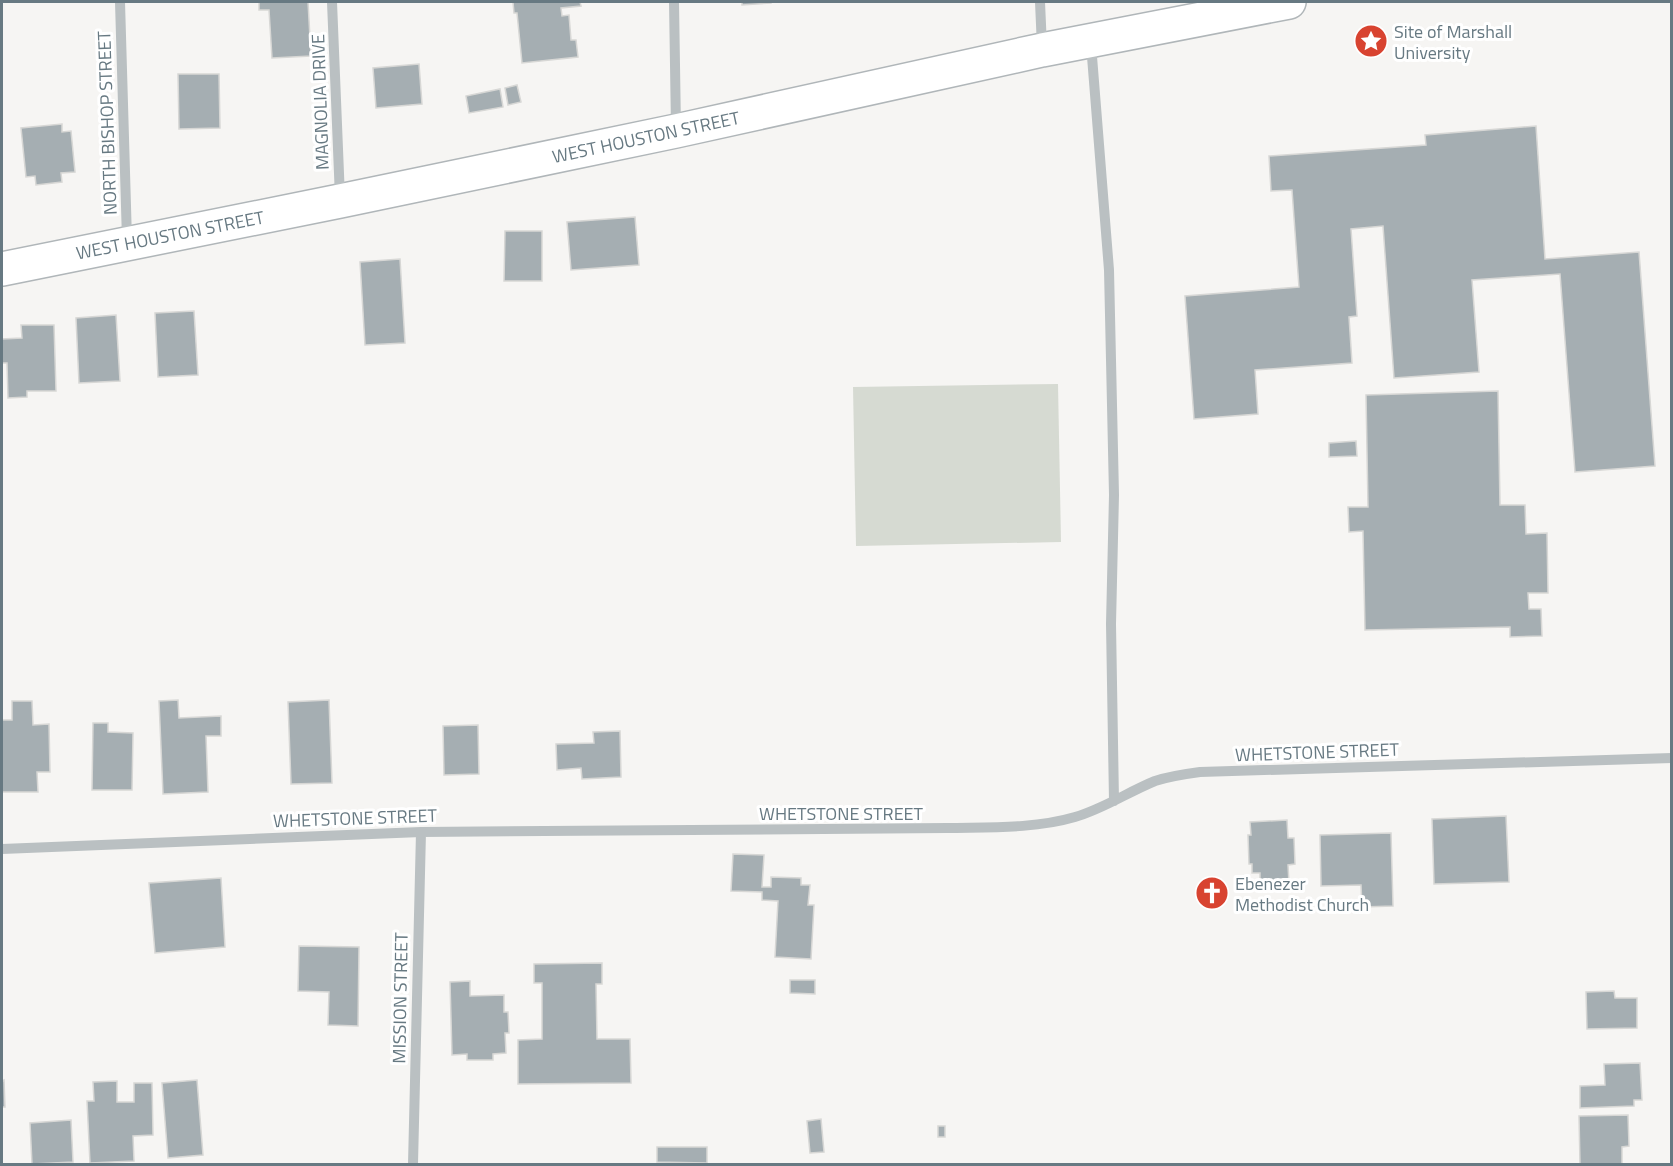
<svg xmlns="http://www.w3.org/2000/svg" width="1673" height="1166" font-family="'Titillium Web',sans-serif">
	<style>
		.green { fill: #d6dad2 }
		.building { fill: #a5aeb2; stroke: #d7d7d5; stroke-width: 1.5 }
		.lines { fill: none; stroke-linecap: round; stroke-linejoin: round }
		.major-casing { stroke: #b0b6b9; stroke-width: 36 }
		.minor { stroke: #bac0c2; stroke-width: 10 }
		.major { stroke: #fff; stroke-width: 33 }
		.labels { text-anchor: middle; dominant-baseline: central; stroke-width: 6; stroke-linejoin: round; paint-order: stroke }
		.poi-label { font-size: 18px; fill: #677982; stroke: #fff; text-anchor: start }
		.street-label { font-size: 18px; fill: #677982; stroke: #fff }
	</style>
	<rect width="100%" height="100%" fill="#f6f5f3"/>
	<path class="green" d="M1058,384l3,158 -205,4 -3,-159z"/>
	<path class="building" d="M259,2h49l3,54 -39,2 -3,-48h-10z
		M513,2h67l1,4 -20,2 1,8 7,-1 2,25h5l2,17 -56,6 -5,-50h-3z
		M742,2h29v1l-29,2z
		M419,64l3,40 -46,4 -3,-40z
		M178,74h41l1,54 -41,1z
		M517,85l4,17 -13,3 -3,-17z
		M500,89l3,18 -34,6 -3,-17z
		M62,124v8l9,-1 4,41 -14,1 1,9 -26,3 -1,-9 -9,1 -5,-49z
		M1536,126l9,133 94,-7 16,214 -80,6 -15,-198 -88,6 7,92 -85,6 -11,-152 -32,3 6,87 -8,1 3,46 -97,7 3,44 -64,5 -9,-123 114,-9 -7,-97 -21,1 -2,-35 157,-11 -1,-10z
		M635,217l4,48 -68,5 -4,-48z
		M505,231h37v50h-38z
		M400,259l5,84 -40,2 -5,-83z
		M194,311l4,64 -40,2 -3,-64z
		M116,315l4,66 -41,2 -3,-65z
		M21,325h33l2,66h-29v6l-19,1 -1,-35h-5v-24l20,-1z
		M1498,391l2,114h25l1,29 21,-1 1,60h-20l1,16h12l1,27 -32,1v-10l-145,3 -2,-99 -14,1 -1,-25h20l-2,-112z
		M1356,441l1,15 -28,1v-14z
		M178,700l1,18 42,-2v20h-15l2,56 -45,2 -4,-93z
		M329,700l3,83 -41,1 -3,-82z
		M12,701h20l1,24 16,-1 1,48h-13l1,20h-36v-72h10z
		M93,723h15v9l25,1 -1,57h-40z
		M478,725l1,49 -35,1 -1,-49z
		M620,731l1,46 -39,2 -1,-11 -24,2 -1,-26 38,-1 -1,-11z
		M1506,816l3,66 -75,2 -2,-65z
		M1287,820l1,18h6l1,26 -7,1 1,19 -29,1v-12h-8v-9h-3l-1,-29h3l-1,-13z
		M1391,833l2,73 -31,1 -1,-22 -40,1 -1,-51z
		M733,854l31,1 -2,32h9v-10l30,1v7h9l-2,20h6l-3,54 -36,-2 3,-56 -16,-1v-8l-31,-1z
		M221,878l4,69 -70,6 -6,-70z
		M299,946l60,1 -1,79 -30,-1 1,-33 -31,-1z
		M602,963v21h-6l1,55h33l1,44 -113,1v-44l24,-1v-56h-8v-19z
		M790,980h25v14l-25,-1z
		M470,981v15l34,-1v17h4l1,21h-4l1,20 -13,1v6h-26v-6l-15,1 -2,-73z
		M1614,991l1,7h22v30l-50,1 -1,-37z
		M1640,1063l2,37h-8v6l-54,2v-22l25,-1 -1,-21z
		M4,1080l1,27h-3v-26z
		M197,1080l6,75 -35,3 -6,-75z
		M117,1081v21h17v-19h18l1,52 -20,1 1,25 -44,2 -3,-62h7l-1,-19z
		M1628,1115l1,31 -7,1v17h-42l-1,-48z
		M821,1119l3,33 -14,1 -3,-32z
		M71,1120l2,42 -41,2 -2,-41z
		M938,1126h7v11h-7z
		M657,1147h50v16l-50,-1z"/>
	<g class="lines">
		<defs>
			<path id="major" d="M2,269l338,-68 336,-70 366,-81 247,-48"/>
		</defs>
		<use href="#major" class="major-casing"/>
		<path class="minor" d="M120,2l7,238
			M332,2l8,196
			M674,2l2,126
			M1040,2l2,45
			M1091,44l18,226 5,225 -3,129 3,177
			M2,849l419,-17 526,-4c42,-1 87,1 128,-11 28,-8 53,-25 80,-36 15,-5 30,-7 45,-9l472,-14
			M413,1164l8,-332"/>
		<use href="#major" class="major"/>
	</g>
	<defs>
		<symbol id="sight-disc" viewBox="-11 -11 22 22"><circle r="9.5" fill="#d84330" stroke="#fff"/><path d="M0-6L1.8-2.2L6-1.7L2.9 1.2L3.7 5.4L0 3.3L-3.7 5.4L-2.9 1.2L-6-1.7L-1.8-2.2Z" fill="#fff"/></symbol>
		<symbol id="church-disc" viewBox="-11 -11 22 22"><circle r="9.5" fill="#d84330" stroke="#fff"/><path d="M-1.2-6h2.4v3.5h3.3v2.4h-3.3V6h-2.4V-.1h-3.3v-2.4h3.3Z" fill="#fff"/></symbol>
	</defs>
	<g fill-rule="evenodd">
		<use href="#sight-disc" x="1352" y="22" width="38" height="38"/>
		<use href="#church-disc" x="1193" y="874" width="38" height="38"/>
	</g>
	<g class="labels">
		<g class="poi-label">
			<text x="1394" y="31">Site of Marshall<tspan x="1394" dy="21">University</tspan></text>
			<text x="1235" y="883">Ebenezer<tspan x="1235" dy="21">Methodist Church</tspan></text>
		</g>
		<g class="street-label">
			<text transform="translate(320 102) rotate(-92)">MAGNOLIA DRIVE</text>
			<text transform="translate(107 123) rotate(-92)">NORTH BISHOP STREET</text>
			<text transform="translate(646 137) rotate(-12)">WEST HOUSTON STREET</text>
			<text transform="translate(170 235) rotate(-11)">WEST HOUSTON STREET</text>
			<text transform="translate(1317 752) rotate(-2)">WHETSTONE STREET</text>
			<text x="841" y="813">WHETSTONE STREET</text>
			<text transform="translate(355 818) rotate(-2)">WHETSTONE STREET</text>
			<text transform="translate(400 998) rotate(-89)">MISSION STREET</text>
		</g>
	</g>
	<rect width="1673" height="1166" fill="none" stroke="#677982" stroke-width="6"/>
</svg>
